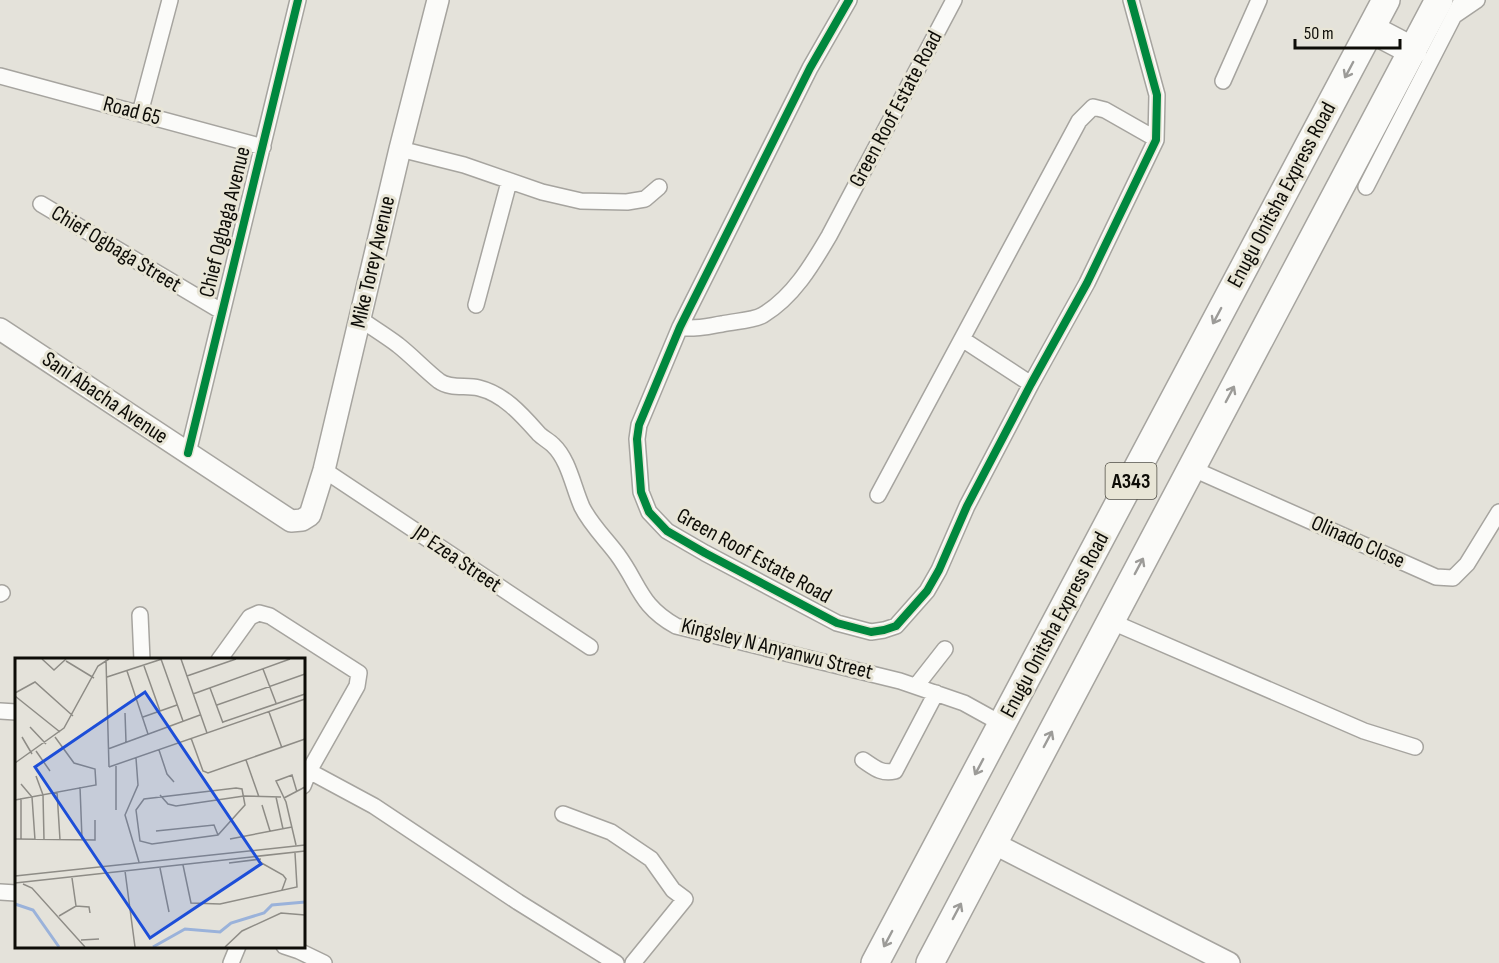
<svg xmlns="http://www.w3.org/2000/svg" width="1499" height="963" font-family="'Sofia Sans Condensed',sans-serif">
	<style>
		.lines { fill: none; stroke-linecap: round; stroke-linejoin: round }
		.street-casing { stroke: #a6a49f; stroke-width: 18 }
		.secondary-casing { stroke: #a6a49f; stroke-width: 24 }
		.highway-casing { stroke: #a6a49f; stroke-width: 30 }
		.street { stroke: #fbfbf9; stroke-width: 15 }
		.secondary { stroke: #fbfbf9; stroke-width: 21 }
		.highway { stroke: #fbfbf9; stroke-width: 27 }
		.cycleway-casing { stroke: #e8e5d6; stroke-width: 11 }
		.cycleway { stroke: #00873e; stroke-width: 8 }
		.oneway { stroke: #9c9b98 }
		.labels { text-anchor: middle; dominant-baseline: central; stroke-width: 6; stroke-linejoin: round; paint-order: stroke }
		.shield { fill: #e8e5d6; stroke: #4f4d45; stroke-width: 1.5 }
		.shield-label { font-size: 21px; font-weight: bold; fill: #0d0c07 }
		.street-label { font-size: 22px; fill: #0d0c07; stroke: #e8e5d6 }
		.inset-river { fill: none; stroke: #9ab2da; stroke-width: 3 }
		.inset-road { fill: none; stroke: #8e8c86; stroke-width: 1.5 }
		.view { fill: #1d4ed8; fill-opacity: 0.15; stroke: #1d4ed8; stroke-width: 3 }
		.inset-edge { fill: none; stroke: #0d0c07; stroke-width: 3 }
	</style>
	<rect width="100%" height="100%" fill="#e4e2da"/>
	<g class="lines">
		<defs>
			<path id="street" d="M849,0l-39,68 -130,259 -41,98 -2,14 4,53 8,20 18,19 38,22 132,70 34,9 13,-2 12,-4 31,-35 12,-21 28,-64 64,-122 56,-101 69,-143 1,-45 -26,-95
				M1455,15l22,-15
				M0,76l263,71
				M1223,81l36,-81
				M140,113l30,-113
				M400,149l64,16 78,27 39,9 46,1 18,-3 14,-12
				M1366,187l96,-187
				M41,204l180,107
				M476,305l33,-123
				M360,319c13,9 26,17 38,26 14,11 27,25 41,36 11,8 27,4 40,7 25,6 43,27 60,46 4,4 10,7 14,11 16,15 20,42 29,62 9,18 23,31 35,47 23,31 22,51 59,72l224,55 64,22 38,21
				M680,327c14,3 28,-1 42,-3 12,-3 31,-3 41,-9 30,-18 49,-50 66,-79l125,-236
				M962,339l69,45
				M188,453l110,-453
				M1191,468l245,109 17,1 14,-14 32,-52
				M324,470l266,177
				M878,495l201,-374 14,-14 12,3 51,29
				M0,594l2,-1
				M140,615l2,45
				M1110,621l254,110 51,16
				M219,660l31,-43 9,-4 11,3 89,57 -2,13 -48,85 -6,15
				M916,686l29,-37
				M0,711l16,1
				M863,760c12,8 18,14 32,11l41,-78
				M309,771l65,35 144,96 98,61
				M563,814l48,18 40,27 22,31 12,9 -52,64
				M0,892l16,1
				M284,946l15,5 25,12
				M231,963l7,-17"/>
			<path id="secondary" d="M0,329l291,192 11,-1 8,-5 14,-45 76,-321 38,-149
				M993,843l236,120"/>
			<path id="highway" d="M1371,29l42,22
				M875,963l511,-963
				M930,963l509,-963"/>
		</defs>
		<use href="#street" class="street-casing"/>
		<use href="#secondary" class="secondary-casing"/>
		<use href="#highway" class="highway-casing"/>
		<use href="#street" class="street"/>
		<use href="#secondary" class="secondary"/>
		<use href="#highway" class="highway"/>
		<defs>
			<path id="cycleway" d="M849,0l-39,68 -130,259 -41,98 -2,14 4,53 8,20 18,19 38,22 132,70 34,9 13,-2 12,-4 31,-35 12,-21 28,-64 64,-122 56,-101 69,-143 1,-45 -26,-95
				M188,453l110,-453"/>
		</defs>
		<use href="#cycleway" class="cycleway-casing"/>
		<use href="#cycleway" class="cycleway"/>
	</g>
	<defs><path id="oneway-shaft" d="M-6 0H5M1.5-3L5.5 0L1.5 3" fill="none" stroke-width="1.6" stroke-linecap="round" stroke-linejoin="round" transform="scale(1.5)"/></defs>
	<g class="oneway">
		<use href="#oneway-shaft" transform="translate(1349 70) rotate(118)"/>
		<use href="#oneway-shaft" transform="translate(1217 316) rotate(118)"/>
		<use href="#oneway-shaft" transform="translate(1230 394) rotate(-62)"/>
		<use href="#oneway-shaft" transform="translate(1139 566) rotate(-62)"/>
		<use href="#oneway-shaft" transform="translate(1048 739) rotate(-62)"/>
		<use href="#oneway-shaft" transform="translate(979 767) rotate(118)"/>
		<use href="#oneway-shaft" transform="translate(957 911) rotate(-62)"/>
		<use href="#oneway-shaft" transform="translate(888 939) rotate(118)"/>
	</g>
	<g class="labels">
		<rect class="shield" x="1105.5" y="463" width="51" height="36" rx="4.5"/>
		<g class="shield-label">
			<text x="1131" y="481">A343</text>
		</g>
		<g class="street-label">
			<text transform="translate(896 109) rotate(-62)">Green Roof Estate Road</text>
			<text transform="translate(132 111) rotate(15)">Road 65</text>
			<text transform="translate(1282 195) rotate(-62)">Enugu Onitsha Express Road</text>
			<text transform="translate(225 222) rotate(-76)">Chief Ogbaga Avenue</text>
			<text transform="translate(116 249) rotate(31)">Chief Ogbaga Street</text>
			<text transform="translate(373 262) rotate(-77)">Mike Torey Avenue</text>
			<text transform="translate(105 398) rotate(34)">Sani Abacha Avenue</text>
			<text transform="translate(1358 542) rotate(24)">Olinado Close</text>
			<text transform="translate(754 556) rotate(29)">Green Roof Estate Road</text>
			<text transform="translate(457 559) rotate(34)">JP Ezea Street</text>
			<text transform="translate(1055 625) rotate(-62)">Enugu Onitsha Express Road</text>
			<text transform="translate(777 649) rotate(14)">Kingsley N Anyanwu Street</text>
		</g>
	</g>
	<g transform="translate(15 658)">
		<rect width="290" height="290" fill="#e4e2da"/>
		<path class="inset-river" d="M0,246l18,6 26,37M138,289l32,-18 35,3 11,-9 33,-10 8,-8 33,-3"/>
		<path class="inset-road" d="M27,1l12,11 12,-11M146,1l22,62M166,1l26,74M91,2l3,107M51,3l28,17M129,8l16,45M248,11l13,34M112,13l21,63M172,18l49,-17M92,19l55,-18M195,30l13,35M0,35l20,-11 38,34M178,36l97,-35M0,38l45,36M202,47l88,-31M254,54l13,36M110,55l1,29M128,59l34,-12M208,64l82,-28M15,69l16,17M7,79l10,17M176,80l12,33 5,2 97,-34M93,91l92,-34M144,92l8,24 7,8M21,93l14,20M121,100l2,27 -13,30 14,47M231,102l13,37M0,105l49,-35 34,-62 11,-7M101,108v44M94,109l196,-68M21,118l7,19 1,45M6,126l11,13 3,43M65,129l2,52M221,130l6,1 3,16 -27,30 -66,9 -12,-3 -4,-31 8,-11zM42,134l3,48M145,137l8,9 8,2 68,-10 37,1M261,139l7,32M6,140v41M269,140l21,-11M0,142l81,-15 -1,-16 -21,-6 -19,-26M247,147l8,26M141,173l58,-6 4,10M0,181l80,1v-20M215,181l62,-12M281,187l-10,-43 -10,-21 16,-6 5,17M243,203l25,14 3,4 -4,11M214,205l32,-4M168,207l8,38 29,1 77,-17 -2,-34M145,210l9,44M110,213l10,76M0,218l290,-31M57,220l4,28M0,225l290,-32M8,226l9,4 53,59M44,258l17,-10 13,1 1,6M66,282l18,-1M210,289l17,-16 39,-18 24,2"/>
		<path class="view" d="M130,34l116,172 -111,74 -115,-171z"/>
		<rect width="290" height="290" class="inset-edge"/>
	</g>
	<path d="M1295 39v9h105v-9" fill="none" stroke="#0d0c07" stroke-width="3"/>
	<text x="1304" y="39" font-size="18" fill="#0d0c07" stroke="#e8e5d6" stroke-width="4.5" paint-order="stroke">50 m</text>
</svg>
